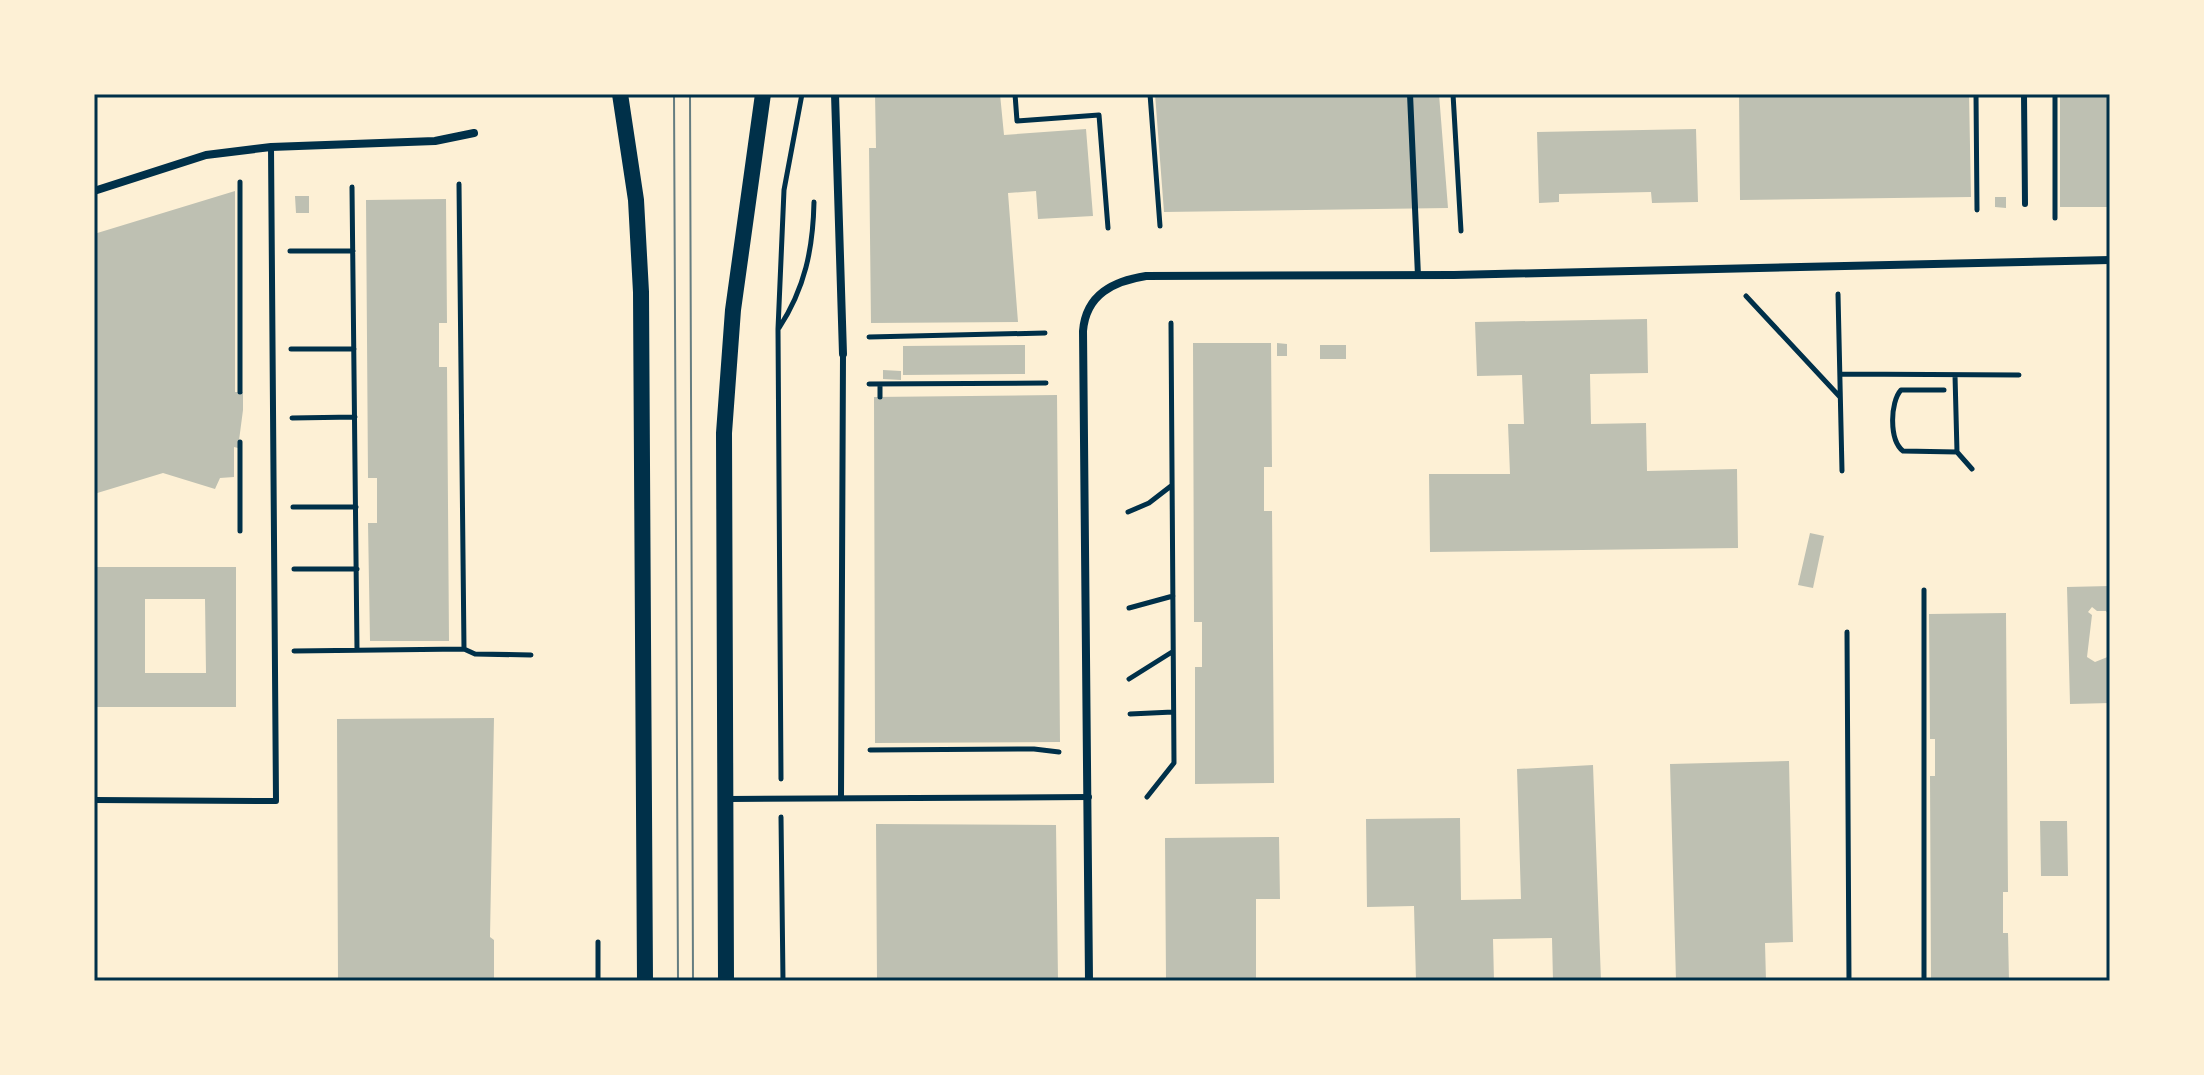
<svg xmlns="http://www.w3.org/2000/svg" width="2204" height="1075" font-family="'IBM Plex Sans',sans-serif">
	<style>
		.building { fill: #bec0b2; fill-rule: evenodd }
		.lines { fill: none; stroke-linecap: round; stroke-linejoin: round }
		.path { stroke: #003049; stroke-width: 5 }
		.service { stroke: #003049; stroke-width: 6 }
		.minor { stroke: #003049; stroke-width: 8 }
		.secondary { stroke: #003049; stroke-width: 16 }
		.tram { stroke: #657d81; stroke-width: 2 }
		.neatline { fill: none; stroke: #003049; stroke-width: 3 }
	</style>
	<rect width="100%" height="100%" fill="#fdf0d5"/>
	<path class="building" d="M875,94h125l4,41 82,-6 7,87 -55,3 -2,-28 -28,2 10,129 -147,1 -2,-175h7z
		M1155,94h284l9,114 -284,4z
		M1739,94h230l2,103 -231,3z
		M2060,94h50v113h-50z
		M1696,129l2,73 -46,1 -1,-11 -92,2v8l-20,1 -2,-71z
		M235,191v201h8v18l-5,38 -4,-1v30l-14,1 -5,11 -52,-16 -69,21v-260z
		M295,196h14v17h-13z
		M1995,197h11v11l-11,-1z
		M446,199l1,124h-8v44h8l2,274h-79l-2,-118h9v-45h-9l-2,-278z
		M1647,319l1,54 -58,1 1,50 55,-1 1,48 90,-2 1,79 -308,4 -1,-78h81l-2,-50h16l-2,-49 -45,1 -2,-54z
		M1193,343h78l1,124h-8v44h8l2,272 -79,1v-117h7v-45h-8z
		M1277,343l10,1v12h-10z
		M1025,345v29l-122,1v-29z
		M1320,345h26v14h-26z
		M883,370l18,1v9l-18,-1z
		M1057,395l3,347 -185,1 -1,-346z
		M1810,533l14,3 -11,52 -15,-3z
		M94,567h142v140h-142zM145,599h60l1,74h-61z
		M2110,586v31l-4,-6h-9l-5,-4 -4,5 4,3 -5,42 8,5 15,-6v47l-40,1 -3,-117z
		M2006,613l2,279h-5v41h5l1,48h-78l-1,-205h5v-37h-5l-1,-125z
		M494,718l-4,219 4,3v41h-156l-1,-262z
		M1789,761l4,181 -28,1 1,38h-90l-6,-217z
		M1593,765l8,216h-48l-1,-43 -59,1 1,42h-78l-2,-75 -47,1 -1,-88 94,-1 1,82 60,-1 -4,-130z
		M2040,821h27l1,55h-27z
		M876,824l180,1 2,156h-181z
		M1279,837l1,62h-24v82h-90l-1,-143z"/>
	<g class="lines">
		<path class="path" d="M1015,94l2,27 82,-6 9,113
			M1150,94l10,132
			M1453,94l8,137
			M1976,94l1,116
			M2055,94v124
			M240,182v210
			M459,184l5,465
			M352,187l5,463
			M290,251h63
			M1838,294l4,177
			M1746,296l94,101
			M779,328c26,-40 34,-79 35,-126
			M869,337l176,-4
			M291,349h63
			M1840,374l179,1
			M1955,375l2,77 15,17
			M869,384l177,-1
			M880,384v13
			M1944,390h-43c-11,12 -12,50 2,61l54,1
			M292,418l63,-1
			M240,442v89
			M293,507h63
			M1128,512l21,-9 22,-17
			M294,569h63
			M1129,608l44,-12
			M1847,632l2,349
			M294,651l170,-2 11,5 56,1
			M1129,679l43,-27
			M1130,714l43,-2
			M870,750l164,-1 25,3
			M781,779l-3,-450 6,-139 18,-96
			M1147,797l27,-34 -3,-440
			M781,817l2,164
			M598,981v-39
			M1924,981v-391"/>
		<path class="service" d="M1410,94l8,182
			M2024,94l1,110
			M841,798l2,-444
			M729,799l360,-2
			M94,800l182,1 -5,-654"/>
		<path class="minor" d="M835,94l8,260
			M94,191l112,-36 65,-8 164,-6 39,-8
			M1089,981l-6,-650c3,-37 31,-50 63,-55l308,-1 656,-15"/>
		<path class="secondary" d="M620,94l16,106 5,92 4,689
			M726,981l-2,-548 9,-123 30,-216"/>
		<path class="tram" d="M674,94l4,887
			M690,94l3,887"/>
	</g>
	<rect width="2204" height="1075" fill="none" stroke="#fdf0d5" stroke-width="192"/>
	<rect x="96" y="96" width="2012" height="883" class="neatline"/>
</svg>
